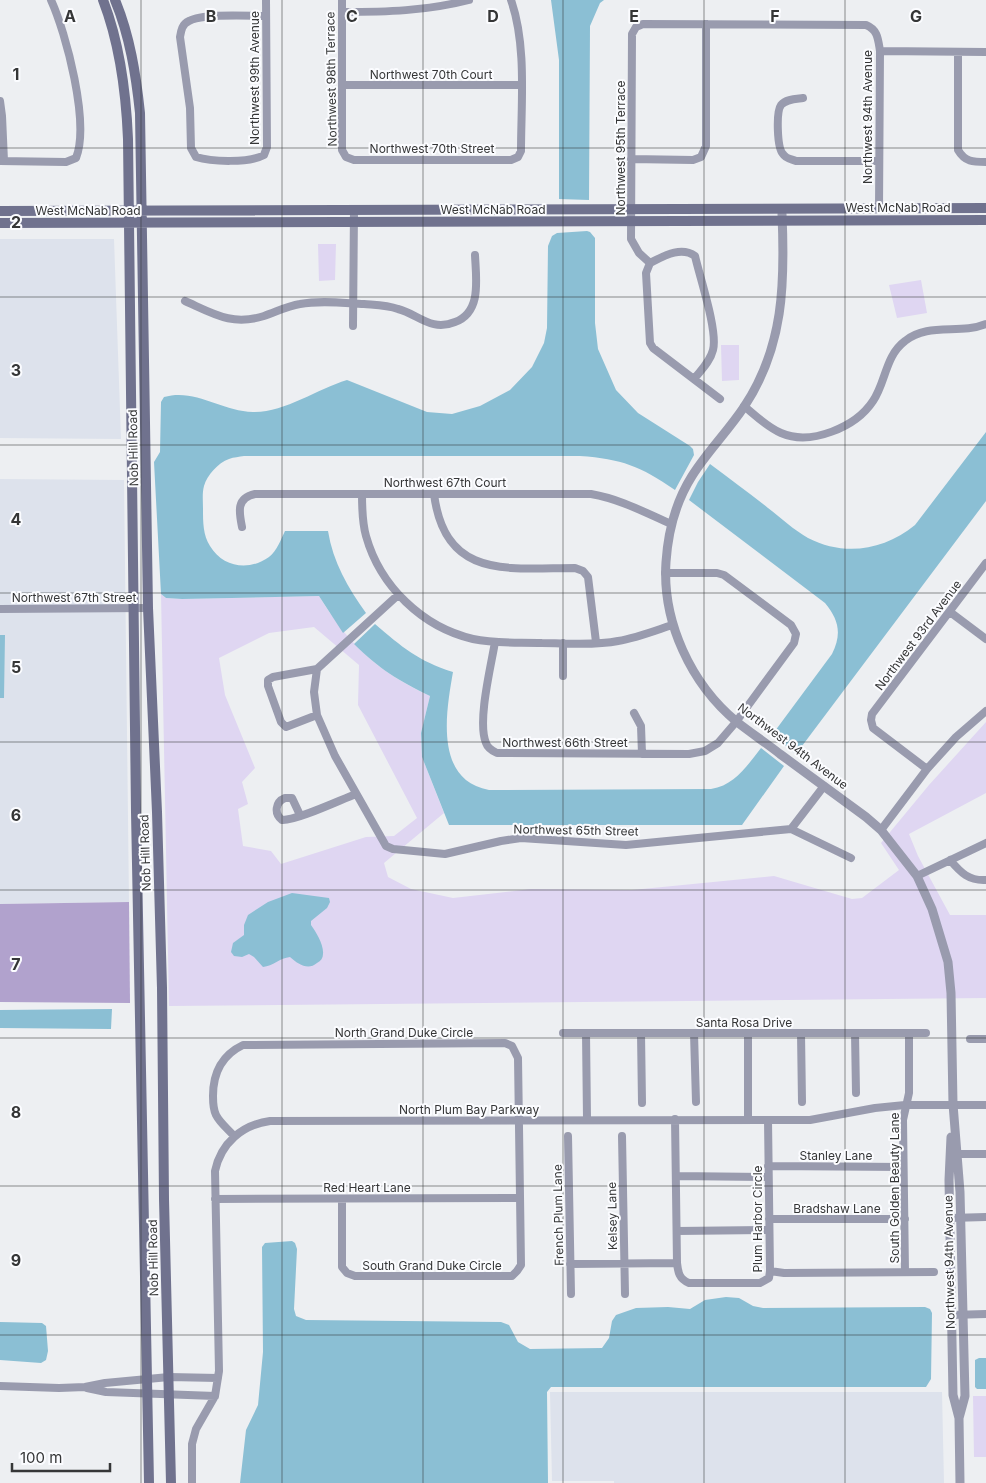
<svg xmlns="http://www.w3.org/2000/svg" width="986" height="1483" font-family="Inter,sans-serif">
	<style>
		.built { fill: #dde2ec }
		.green { fill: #dfd6f2; fill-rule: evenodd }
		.forest { fill: #b1a2cd }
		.water { fill: #8bbfd4 }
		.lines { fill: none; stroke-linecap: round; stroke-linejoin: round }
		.minor { stroke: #999bae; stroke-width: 8 }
		.tertiary { stroke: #999bae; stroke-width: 9 }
		.secondary { stroke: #70728e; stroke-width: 10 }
		.grid { fill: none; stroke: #353637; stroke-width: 1; stroke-opacity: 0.55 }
		.labels { text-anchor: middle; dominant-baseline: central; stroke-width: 4; stroke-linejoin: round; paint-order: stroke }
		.street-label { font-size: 12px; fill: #353637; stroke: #fbfcff }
		.grid-label { font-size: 16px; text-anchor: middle; font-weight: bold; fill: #353637; stroke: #fbfcff; stroke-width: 4; stroke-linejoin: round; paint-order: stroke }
	</style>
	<rect width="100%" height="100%" fill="#edeff2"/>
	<path class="built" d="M0,239h114l7,200 -121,-1z
		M0,479l124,1 5,422 -129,2z
		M550,1392h392l2,91h-330v-2h-62z"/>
	<path class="green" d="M318,244h18l-1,36 -16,1z
		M921,280l6,33 -30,5 -8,-33z
		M721,345h18v35l-17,1z
		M161,594l5,4 16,1 137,-3c30,49 59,76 111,100l-9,37 1,24 22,56 -60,50 4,14 23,12 42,9 78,-9 101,1 142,-14 78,23 10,-1 37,-28 -18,-27 48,-58 57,-63v71l-77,41 9,22 32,59h36v83l-817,8zM314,627l45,38 -1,40 59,113 -23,18 -28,1 -85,27 -10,-13 -28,-5 -5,-37 10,-5 -6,-22 13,-14 -30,-73 -6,-37 50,-25z
		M973,1396h13v61h-12z"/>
	<path class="forest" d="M129,902l1,101 -130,-1v-98z"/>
	<path class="water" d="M551,0h53l-4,3 -10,23 -1,174 -30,-1v-139z
		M587,231l3,1 5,6v85l3,26 18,41 22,23 52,33 3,3 1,6 -19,35c-35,-24 -53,-31 -95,-34h-336c-5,1 -10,1 -15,3 -11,4 -22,16 -25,27 -2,7 -1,16 -1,23 0,13 0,26 7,37 13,22 40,25 59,11 8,-6 12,-18 16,-26h43c5,31 20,57 38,82l-23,20 -24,-37 -137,3 -16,-1 -5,-4 -7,-132 6,-10 1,-50 3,-5c31,-9 57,14 89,15 31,1 64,-23 94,-32l80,32 25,2 28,-8 30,-16 22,-23 12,-24 3,-15 1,-82 4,-10 5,-3z
		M986,432v69l-190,253 -24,-19 60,-81c10,-20 7,-34 -7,-51l-136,-103 9,-18 12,-18c20,15 39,29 58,44 13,10 26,22 40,30 37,19 76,12 107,-13z
		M375,624c27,23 43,37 78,48 -7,40 -19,108 36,118l222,-1c24,-4 35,-22 50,-41l23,18 -42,59h-293l-27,-68 -1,-24 9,-37c-31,-15 -51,-27 -76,-52z
		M0,635h5l-1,63h-4z
		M292,893l37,5 1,4 -3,6 -16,13v4c5,7 13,20 12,29 0,4 -2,7 -6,9 -9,8 -19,1 -27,-6 -10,1 -17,9 -27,10l-9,-10 -5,-3 -7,3 -8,-1 -3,-4 2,-9 11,-8v-10l4,-10 20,-13z
		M112,1009l-1,20 -111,-1v-18z
		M292,1241l3,2 2,6 -3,60 2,7 10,4 195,2 8,3 9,17 12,7 72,-1 7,-10 3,-17 4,-6 20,-7 32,-1 22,2 15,-9 21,-3 13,1 14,8 10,2 162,-1 5,2 2,4 -1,66 -5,8h-375l-4,5 1,91h-308l6,-53 12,-25 5,-53 -1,-105 3,-4z
		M0,1322l42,1 4,3 2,25 -2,9 -5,3 -41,-3z
		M979,1358h7v31h-9l-2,-2v-27z"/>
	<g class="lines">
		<path class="minor" d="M342,0v150l4,7 8,3h157l7,-3 3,-6c0,-48 6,-105 -10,-151
			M342,12c43,0 85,-1 127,-12
			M266,16c-17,0 -63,-3 -77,5 -7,3 -8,10 -9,16l10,71 1,40 5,9c16,5 53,6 68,-2l3,-8 -1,-147
			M880,51l106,1
			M958,52v98c7,12 15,12 28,12
			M342,85h179
			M803,98c-7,1 -17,1 -22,7 -5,7 -4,43 2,49 3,5 8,5 13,7h83
			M0,101l2,15 2,45
			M631,159l62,1 8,-3 5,-11v-122
			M0,161l66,1 10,-4c14,-35 -10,-125 -25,-158
			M650,263l-11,-10 -8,-14 1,-205 4,-7 7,-3 223,1c12,5 12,14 14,26l-1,157
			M185,301c29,13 47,25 79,15 12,-4 23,-10 36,-12 21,-4 43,-1 64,0 12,1 23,1 34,5 20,5 33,23 57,13 27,-10 21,-43 20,-67
			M353,326l1,-116
			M694,379c7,-9 16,-17 19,-29 5,-19 -13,-72 -18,-94 -14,-10 -31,0 -45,7l-4,10 4,70 3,5 67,51
			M744,406c12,10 23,21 37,27 30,13 75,-6 92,-32 13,-19 12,-45 32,-60 23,-19 55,-6 81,-17
			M362,494c0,14 0,28 4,42 14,50 56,91 107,103 23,5 46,3 69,4 23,0 52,3 76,-2 18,-3 36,-10 54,-16
			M434,494c11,86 74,74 141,74l8,3 5,6 8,65
			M242,527c-3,-15 -6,-29 13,-33h336c29,5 53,18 80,30
			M398,595l-81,74 -3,23 3,23 18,41 51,90 7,3 52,5 56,-13 20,-3 105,7 165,-16 60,29
			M0,609l148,-1
			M950,612l36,27
			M495,642c-4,24 -18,80 -9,101 2,6 7,8 11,10l192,1 16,-3 13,-8 18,-21 58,-79 2,-9 -5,-9 -67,-50 -7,-2h-52
			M317,669l-44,8 -5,3v6l13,36 5,5 31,-12
			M563,676v-33
			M634,713l7,13 1,28
			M927,769l-54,-41 -2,-8 1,-6 114,-151
			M300,815l-8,-17h-7c-10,4 -11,16 -3,22 14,1 58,-20 74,-26
			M791,829l33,-43
			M881,830l46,-61 29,-32 30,-26
			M950,860c11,13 19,21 36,20
			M917,876l69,-33
			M563,1033h363
			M586,1033l1,86
			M641,1033l1,70
			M694,1033l2,69
			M801,1033l1,69
			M855,1033l1,60
			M970,1039h16
			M675,1119l2,144c1,9 2,16 12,20h71l9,-5 1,-7 -2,-151
			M748,1119v-86
			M234,1136c-6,-7 -14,-13 -18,-21 -3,-6 -3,-13 -3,-19 0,-23 9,-41 30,-51l262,-2 7,3 6,12 3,207 -4,6 -5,5h-157l-8,-3 -5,-6v-68
			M568,1136l3,158
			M622,1136l3,158
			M957,1154h29
			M768,1166l135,1
			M676,1176l92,1
			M215,1199l305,-1
			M950,1218l36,-1
			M769,1219h136
			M677,1231l92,-1
			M570,1264l107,-1
			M770,1271l14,2 150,-1
			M905,1272l-2,-152 6,-27v-60
			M951,1315l35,-1
			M0,1386l59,2 26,-1 20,-4 64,-6 49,1
			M87,1388l19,4 109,4
			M192,1483v-39l4,-15 19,-33 4,-25 -4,-200c6,-28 27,-46 55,-50l540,-1 65,-12 30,-3h81"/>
		<path class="tertiary" d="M782,214c3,69 2,133 -38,193 -16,24 -37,45 -52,69 -17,27 -24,56 -26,86 -4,60 25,122 71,160 14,11 29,21 43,32 29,21 57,42 86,63l15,13 36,46 15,33 16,53 3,31 2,111 7,88 5,204 -6,22
			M951,1137l-2,43 4,215 6,23 1,65"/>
		<path class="secondary" d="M103,0c17,44 23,91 25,139l8,673 13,671
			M115,0c15,36 21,75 25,113l8,495 9,204 5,176 2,211 7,284
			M0,211l986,-3
			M0,223l986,-3"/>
	</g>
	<path class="grid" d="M141,0v1483M282,0v1483M423,0v1483M563,0v1483M704,0v1483M845,0v1483M0,148h986M0,297h986M0,445h986M0,593h986M0,742h986M0,890h986M0,1038h986M0,1186h986M0,1335h986"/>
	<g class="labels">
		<g class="street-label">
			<text x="431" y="74">Northwest 70th Court</text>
			<text transform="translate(254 78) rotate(-90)">Northwest 99th Avenue</text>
			<text transform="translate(331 79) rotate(-91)">Northwest 98th Terrace</text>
			<text transform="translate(867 117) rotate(-90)">Northwest 94th Avenue</text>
			<text x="432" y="148">Northwest 70th Street</text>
			<text transform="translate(620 148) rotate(-90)">Northwest 95th Terrace</text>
			<text x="898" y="207">West McNab Road</text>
			<text x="493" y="209">West McNab Road</text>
			<text x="88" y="210">West McNab Road</text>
			<text transform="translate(133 448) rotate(-91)">Nob Hill Road</text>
			<text x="445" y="482">Northwest 67th Court</text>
			<text x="74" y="597">Northwest 67th Street</text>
			<text transform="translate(918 635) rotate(-53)">Northwest 93rd Avenue</text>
			<text x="565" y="742">Northwest 66th Street</text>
			<text transform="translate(793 746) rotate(37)">Northwest 94th Avenue</text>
			<text transform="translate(576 830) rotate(1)">Northwest 65th Street</text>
			<text transform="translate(145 853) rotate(-92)">Nob Hill Road</text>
			<text x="744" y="1022">Santa Rosa Drive</text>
			<text x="404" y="1032">North Grand Duke Circle</text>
			<text x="469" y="1109">North Plum Bay Parkway</text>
			<text x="836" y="1155">Stanley Lane</text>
			<text x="367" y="1187">Red Heart Lane</text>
			<text transform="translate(894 1188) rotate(-90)">South Golden Beauty Lane</text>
			<text x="837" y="1208">Bradshaw Lane</text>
			<text transform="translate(558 1215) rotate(-91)">French Plum Lane</text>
			<text transform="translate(612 1216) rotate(-91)">Kelsey Lane</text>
			<text transform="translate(757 1219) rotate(-90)">Plum Harbor Circle</text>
			<text transform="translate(153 1258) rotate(-91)">Nob Hill Road</text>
			<text transform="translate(949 1262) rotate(-91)">Northwest 94th Avenue</text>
			<text x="432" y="1265">South Grand Duke Circle</text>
		</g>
	</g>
	<g class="grid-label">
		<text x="70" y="22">A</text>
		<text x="211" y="22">B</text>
		<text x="352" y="22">C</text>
		<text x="493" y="22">D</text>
		<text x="634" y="22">E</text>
		<text x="775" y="22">F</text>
		<text x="916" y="22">G</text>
		<text x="16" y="80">1</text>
		<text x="16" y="228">2</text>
		<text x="16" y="376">3</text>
		<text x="16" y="525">4</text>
		<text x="16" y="673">5</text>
		<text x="16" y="821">6</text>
		<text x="16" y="970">7</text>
		<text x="16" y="1118">8</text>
		<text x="16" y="1266">9</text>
	</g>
	<path d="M12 1463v8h98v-8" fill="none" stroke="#353637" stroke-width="2.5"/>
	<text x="20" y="1463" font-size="15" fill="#353637" stroke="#fbfcff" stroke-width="4" paint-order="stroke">100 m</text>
</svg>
